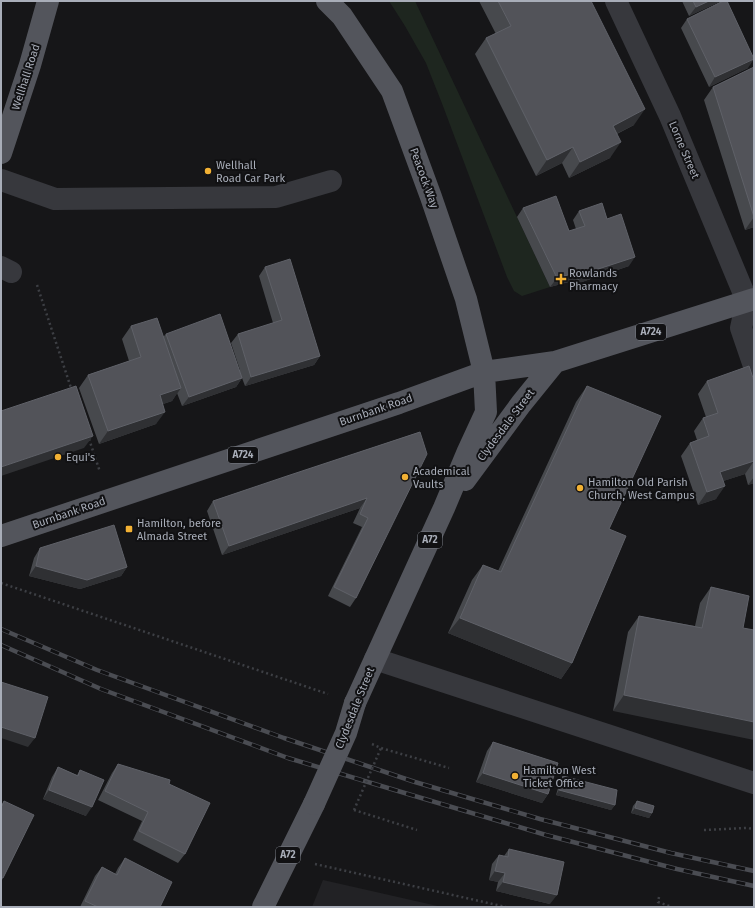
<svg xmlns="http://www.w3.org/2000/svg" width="755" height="908" font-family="'Fira Sans',sans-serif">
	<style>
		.built { fill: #222225 }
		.green { fill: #1e261f }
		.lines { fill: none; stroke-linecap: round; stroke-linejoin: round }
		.path { stroke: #3d3f44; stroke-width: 2.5; stroke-dasharray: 2 3; stroke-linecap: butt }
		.minor { stroke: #37383d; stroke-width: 22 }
		.major { stroke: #53555c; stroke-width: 22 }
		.rail-casing { stroke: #4a4c52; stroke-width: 4.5 }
		.rail { stroke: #111113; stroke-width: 3; stroke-dasharray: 9; stroke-linecap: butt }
		.path-bridge { stroke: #3d3f44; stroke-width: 2.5; stroke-dasharray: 2 3; stroke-linecap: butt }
		.major-bridge { stroke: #53555c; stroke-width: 22 }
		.wall { fill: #47494d }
		.shaded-wall { fill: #2f3033 }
		.building { fill: #525359; stroke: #5f6168 }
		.poi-dot { fill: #f2b134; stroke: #111113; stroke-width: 1.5 }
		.labels { text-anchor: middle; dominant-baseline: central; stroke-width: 4; stroke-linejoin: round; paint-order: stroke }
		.shield { fill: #111113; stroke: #7b7e86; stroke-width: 1 }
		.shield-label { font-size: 10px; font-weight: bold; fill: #a8adb8 }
		.street-label { font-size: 11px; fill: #a8adb8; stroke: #111113 }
		.poi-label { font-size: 11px; fill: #a8adb8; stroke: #111113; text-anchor: start }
	</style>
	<rect width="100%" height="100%" fill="#161618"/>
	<path class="built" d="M323,880l119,27h-130z"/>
	<path class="green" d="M389,1h26l135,286 -28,9 -8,-5 -7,-14 -64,-171 -17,-43 -21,-37z"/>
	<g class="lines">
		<path class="path" d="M37,285l35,106
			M89,439l11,33
			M1,583l327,111
			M372,744l9,4 68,20
			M354,810l63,20
			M704,830l42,-2 8,1
			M315,864l191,43
			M659,897l-1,5 14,5"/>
		<path class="minor" d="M616,1l54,115 77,185 -6,27 13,38
			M1,180l54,19 221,-2 55,-16
			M1,267l10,5
			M375,659l379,124"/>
		<path class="major" d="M327,1l15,15 50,75 39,106 35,102 18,73 2,40 -18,39 -24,57 -89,195
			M1,153l29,-88 18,-64
			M465,480l56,-76 34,-42
			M1,536l398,-133 85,-31 71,-10 199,-63
			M263,907l51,-103"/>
		<defs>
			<path id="rail" d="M1,629l96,41 187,68 131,44 125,37 131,34 83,18
				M1,645l100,44 187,69 120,36 138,41 131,34 77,17"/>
		</defs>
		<use href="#rail" class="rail-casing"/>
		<use href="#rail" class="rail"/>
		<path class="path-bridge" d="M354,810l27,-62"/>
		<path class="major-bridge" d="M314,804l32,-71 9,-30"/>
	</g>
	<path class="wall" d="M479,1h79l76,124 -17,9 -7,24 -41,20 -7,-15 -26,13 -61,-122 11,-16 10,-4z
		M682,1h39l-32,15z
		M687,19l61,49 -39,19 -28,-59z
		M754,67v160l-9,3 -41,-130 9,-13z
		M523,208l46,23 7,-2 -3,-9 6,-9 28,8 22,47 -53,18v-4l-26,7 -33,-70z
		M265,267l55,89 -6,9 -69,21 -3,-8 -6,9 -54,19 -5,-13 -5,8 -9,3 -7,20 -57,20 -20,-56 9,-13 41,-14 -7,-22 9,-13 32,11 3,-3 74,36 -9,-27 7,-9 35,-11 -14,-47z
		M707,381h47v102l-6,2 -3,-11 -22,7 -7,18 -18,6 -17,-49 9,-13 7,-3 -3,-9 9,-13 3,-1 -8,-23z
		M587,386l22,143 -37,134 -11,16 -113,-46 24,-53 11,-15 15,6 78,-169z
		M420,432l-64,166 -6,9 -22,-11 34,-69 -9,-4 7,-15 -138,47 -15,-44 6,-10z
		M40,548l87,19 -6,9 -41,13 -51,-13 5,-18z
		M711,587l32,41 -130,83 15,-79 11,-16 56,10 5,-23z
		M493,742l55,52 -6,9 -66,-21 11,-31z
		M118,764l51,20 16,70 -7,9 -45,-23 9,-19 -44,-21 14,-27z
		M58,767l19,8 3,-5 6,46 -43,-17 9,-22z
		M563,776l52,29 -4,5 -55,-15 4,-14z
		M4,801l-1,77 -2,4v-77z
		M637,801l15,12 -3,5 -18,-5 2,-7z
		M509,849l41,55 -54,-13 2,-9 -9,-2 3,-16 7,-9 5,1z
		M125,858l35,49h-80l15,-31 7,-9 13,7 3,-6z"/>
	<path class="shaded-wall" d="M709,1h12l-32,15 7,-9z
		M754,59l-6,9 -39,19 6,-10z
		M645,109l-11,16 -32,16 11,-15z
		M621,142l-11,16 -41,20 11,-16z
		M573,147l-11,16 -26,13 11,-16z
		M754,217v10l-9,3z
		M635,257l-6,9 -53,18 7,-10z
		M582,271l-6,9 -26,7 7,-9z
		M320,356l-6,9 -69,21 6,-9z
		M242,378l-6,9 -54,19 7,-9z
		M181,388l-9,13 -21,7 9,-13z
		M165,412l-9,12 -57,20 9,-13z
		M93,436l-9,12 -83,28v-9z
		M754,461l-9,13 -34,11 9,-13z
		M754,477v6l-6,2z
		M725,486l-9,13 -18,6 9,-13z
		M367,498l-7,10 -138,47 7,-9z
		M36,566l91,1 -6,9 -41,13 -51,-13z
		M460,618l112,45 -11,16 -113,-46z
		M624,695l130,27v18l-141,-29z
		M1,727l34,11 -7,9 -27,-9z
		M483,773l65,21 -6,9 -66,-21z
		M49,790l43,17 -6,9 -43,-17z
		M559,790l56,15 -4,5 -55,-15z
		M635,808l17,5 -3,5 -18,-5z
		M495,871l10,2 -7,9 -9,-2z
		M503,882l54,13 -7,9 -54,-13z"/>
	<path class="building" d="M498,1h60l1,1 1,-1h31l54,108 -32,17 8,16 -41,20 -7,-15 -26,13 -61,-122 25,-12z
		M693,1h16l-13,6z
		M723,1h4l27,58 -39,18 -28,-58z
		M754,67v150l-41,-130z
		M556,196l13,35 16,-5 -6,-15 23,-8 5,16 14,-5 14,43 -52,17 -1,-3 -25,7 -34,-70z
		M290,259l30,97 -69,21 -13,-43 44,-14 -17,-53z
		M220,314l22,64 -53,19 -23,-63z
		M157,318l24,70 -21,7 5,17 -57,19 -20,-56 53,-18 -10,-31z
		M749,366l5,15v81v-1l-34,11 5,14 -18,6 -17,-49 19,-7 -6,-18 15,-5 -11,-32z
		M76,386l17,50 -92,31v-56z
		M587,386l74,30 -52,113 17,7 -54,127 -112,-45 23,-53 18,7z
		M420,432l7,22 -71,144 -22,-11 34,-69 -8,-4 7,-16 -138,48 -16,-45 74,-25z
		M114,525l13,42 -40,13 -51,-14 4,-18z
		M711,587l38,9 -6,32 11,2v92l-130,-27 15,-79 63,12z
		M1,682l47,15 -13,41 -34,-11z
		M493,742l65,21 -10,31 -65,-21z
		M118,764l52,16 -1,4 41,19 -25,51 -46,-23 9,-19 -43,-21z
		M58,767l20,9 2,-6 24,10 -12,27 -43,-17z
		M563,776l54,14 -2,15 -56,-15z
		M4,801l30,14 -31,63 -2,-1v-71h1z
		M637,801l17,5 -2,7 -17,-5z
		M509,849l55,13 -7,33 -54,-13 2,-9 -10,-2 4,-16 9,2z
		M125,858l47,24 -12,25h-62l-13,-6 17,-34 15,8z"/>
	<g class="poi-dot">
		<circle cx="208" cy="171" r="4"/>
		<path d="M559 273h4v4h4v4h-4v4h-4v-4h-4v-4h4z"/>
		<circle cx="58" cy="457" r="4"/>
		<circle cx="405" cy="477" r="4"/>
		<circle cx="580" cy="488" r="4"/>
		<rect x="125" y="525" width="8" height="8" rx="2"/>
		<circle cx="515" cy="776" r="4"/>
	</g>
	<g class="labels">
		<g class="shield">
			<rect x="636" y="324" width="30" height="16" rx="3"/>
			<rect x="228" y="447" width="30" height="16" rx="3"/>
			<rect x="418" y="532" width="24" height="16" rx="3"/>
			<rect x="276" y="847" width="24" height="16" rx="3"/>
		</g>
		<g class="shield-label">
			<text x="651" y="332">A724</text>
			<text x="243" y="455">A724</text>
			<text x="430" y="540">A72</text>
			<text x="288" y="855">A72</text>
		</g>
		<g class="street-label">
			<text transform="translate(26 77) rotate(-72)">Wellhall Road</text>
			<text transform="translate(684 150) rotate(67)">Lorne Street</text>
			<text transform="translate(424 178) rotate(70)">Peacock Way</text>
			<text transform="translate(376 410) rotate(-19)">Burnbank Road</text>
			<text transform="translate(506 425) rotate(-53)">Clydesdale Street</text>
			<text transform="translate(69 513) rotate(-19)">Burnbank Road</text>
			<text transform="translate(355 708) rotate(-68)">Clydesdale Street</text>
		</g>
		<g class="poi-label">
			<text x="216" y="165">Wellhall<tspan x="216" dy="13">Road Car Park</tspan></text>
			<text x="569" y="273">Rowlands<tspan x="569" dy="13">Pharmacy</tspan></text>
			<text x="66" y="457">Equi's</text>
			<text x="413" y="471">Academical<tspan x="413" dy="13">Vaults</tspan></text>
			<text x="588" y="482">Hamilton Old Parish<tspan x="588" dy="13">Church, West Campus</tspan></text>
			<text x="137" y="523">Hamilton, before<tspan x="137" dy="13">Almada Street</tspan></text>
			<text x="523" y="770">Hamilton West<tspan x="523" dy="13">Ticket Office</tspan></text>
		</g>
	</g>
	<rect width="755" height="908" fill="none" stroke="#a8adb8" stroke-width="4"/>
</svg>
